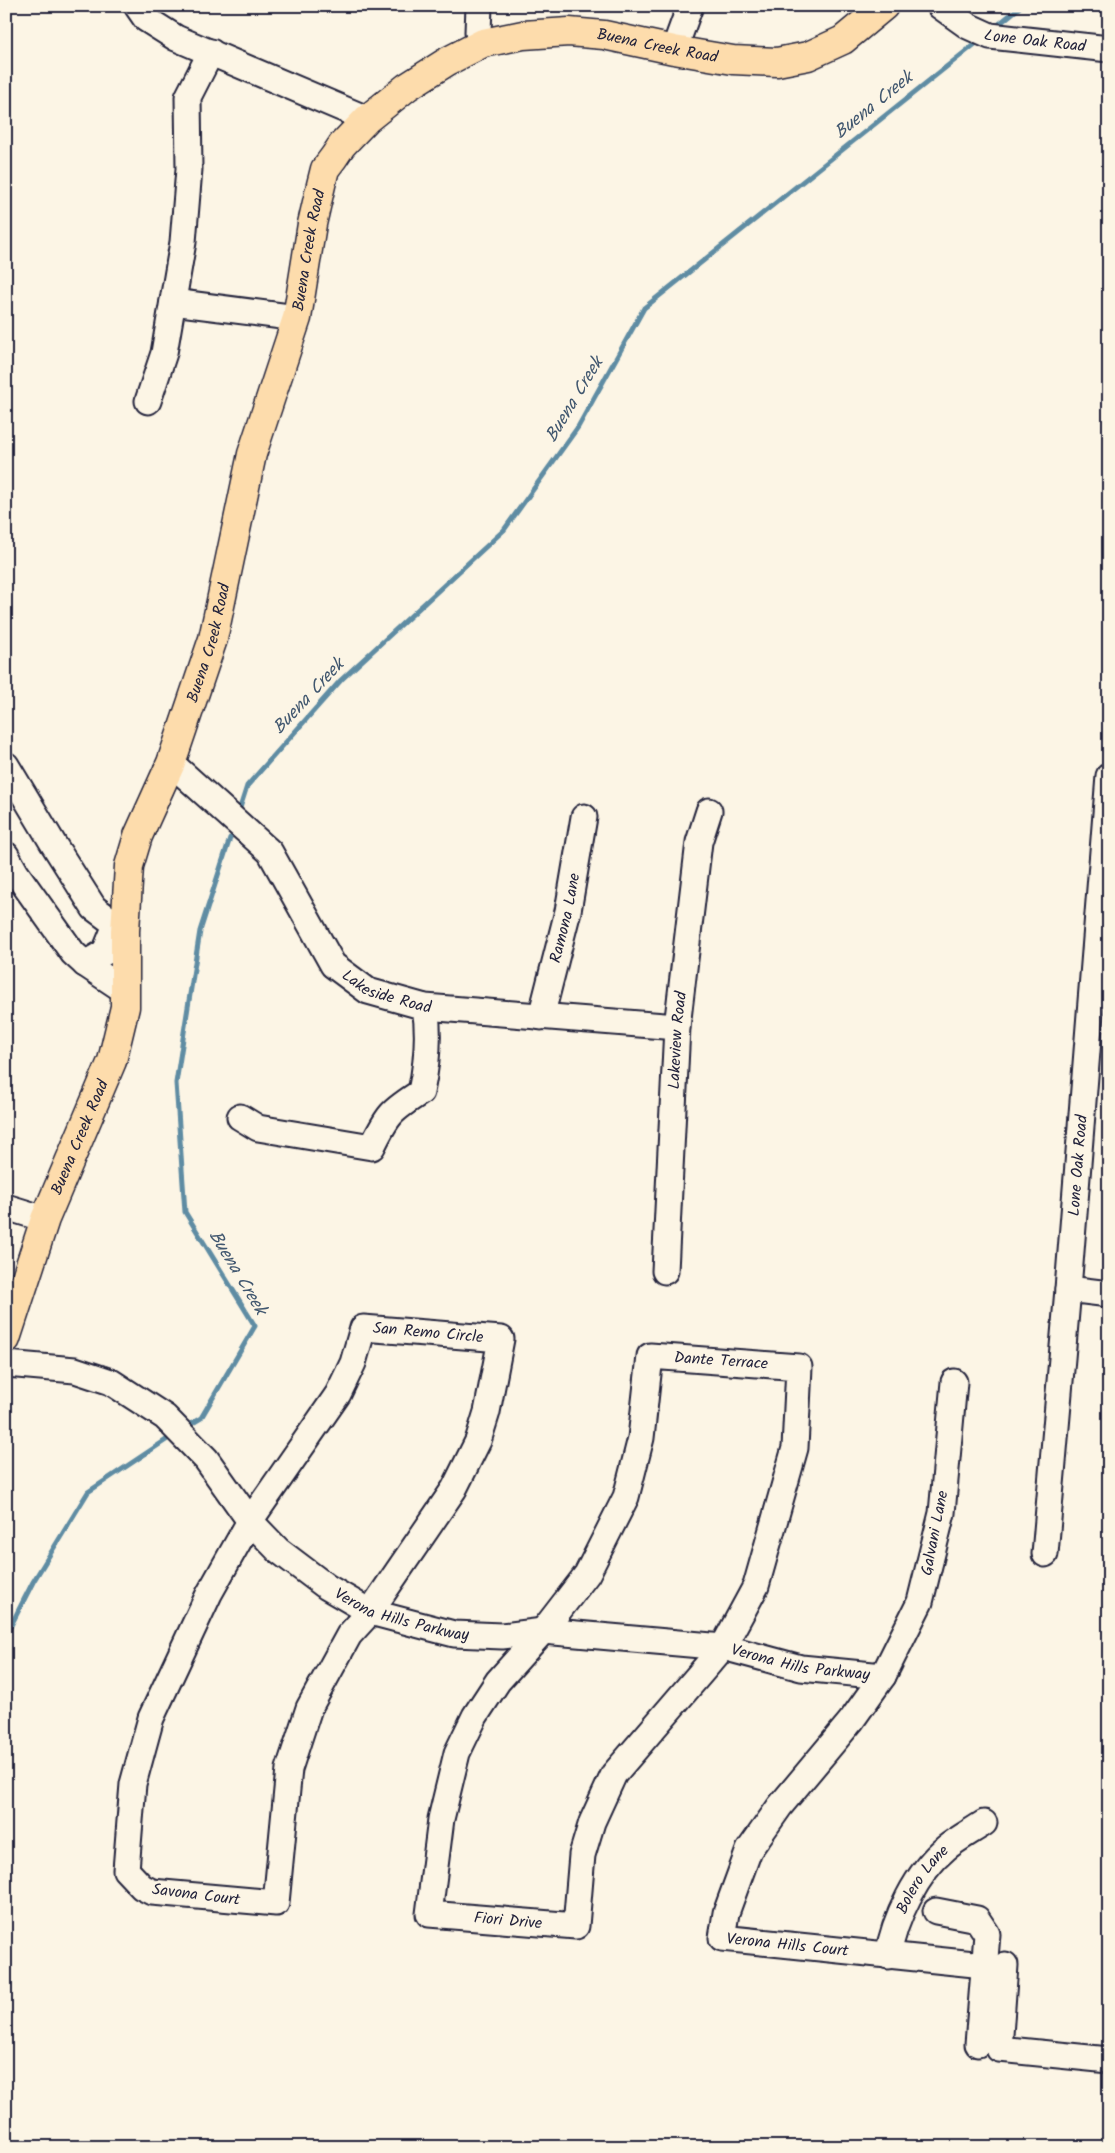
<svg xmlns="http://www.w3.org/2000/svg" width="1115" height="2153" font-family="Kalam,sans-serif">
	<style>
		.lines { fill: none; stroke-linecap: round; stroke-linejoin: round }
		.stream { stroke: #5f8ca3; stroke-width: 5 }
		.minor-casing { stroke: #22223b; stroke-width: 29 }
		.major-casing { stroke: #22223b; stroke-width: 31 }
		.minor { stroke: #fcf5e5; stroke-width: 25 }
		.major { stroke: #fddcac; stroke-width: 28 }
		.labels { text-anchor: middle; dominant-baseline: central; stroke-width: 4.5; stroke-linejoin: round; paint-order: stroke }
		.street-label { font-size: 16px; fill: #22223b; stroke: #fcf5e5 }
		.water-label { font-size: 18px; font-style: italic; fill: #41576f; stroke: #fcf5e5 }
	</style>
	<rect width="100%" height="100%" fill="#fcf5e5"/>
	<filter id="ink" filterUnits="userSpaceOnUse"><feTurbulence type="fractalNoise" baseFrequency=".02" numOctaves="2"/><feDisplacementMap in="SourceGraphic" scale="10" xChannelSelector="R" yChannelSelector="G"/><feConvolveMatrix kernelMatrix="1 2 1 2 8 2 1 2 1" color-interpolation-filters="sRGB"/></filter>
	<g filter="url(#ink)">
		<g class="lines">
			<path class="stream" d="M998,25l23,-19
				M239,811l8,-25 94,-106 163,-150 74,-103 66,-119 331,-264
				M186,1427l15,-9 54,-92 -70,-114 -9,-129 24,-152 30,-93
				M6,1635l27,-53 55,-90 84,-56"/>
			<defs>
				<g id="minor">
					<path d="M137,6l9,13 30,19 191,81"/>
					<path d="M479,6l-1,26 5,11"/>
					<path id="s1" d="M940,6l28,20 22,10 119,13"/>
					<path d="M674,50l16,-44"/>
					<path d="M173,302l124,16"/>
					<path d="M148,401l16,-48 19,-111 6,-73 -1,-72 23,-45"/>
					<path id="s2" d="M171,763l99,89 63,113 35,26 57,16 252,20"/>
					<path d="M6,765l48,80 40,63 31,23"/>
					<path d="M6,855l10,18 57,80 12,11 39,26"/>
					<path d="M85,964l20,-12 11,-27"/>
					<path id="s3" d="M541,1017l27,-106 16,-94"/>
					<path d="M240,1117l18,11 114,19c16,-33 19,-36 49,-55 6,-29 9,-56 4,-85"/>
					<path d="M6,1207l39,12"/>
					<path id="s4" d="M665,1271l12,-244 22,-185 10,-31"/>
					<path d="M1068,1289l41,5"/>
					<path d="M363,1328l138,11 -14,73 -9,29 -24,48 -84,123 -21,23 -40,73 -20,61 -13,134 -124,-11 -10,-5 -16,-17 7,-86 18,-66 58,-124 41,-73 88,-127 15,-31z"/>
					<path d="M650,1356l149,11 -4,81 -39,138 -33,61 -109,127 -22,48 -10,33 -6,71 -147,-12 12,-95 16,-66 18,-37 23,-35 45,-50 44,-57 39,-77 15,-59z"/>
					<path id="s5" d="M6,1364l69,6 36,12 54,35 41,42 44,62 28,29 49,37 43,25 84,22 48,2 41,-5 180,16 78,21 82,8"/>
					<path id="s6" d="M954,1382l-12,131 -22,89 -37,74 -32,45 -71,85 -31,44 -23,63 -4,25 262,27"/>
					<path id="s7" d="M1045,1554l23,-265 41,-513"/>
					<path d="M936,1911l41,8 10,15 -9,110"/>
					<path id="s8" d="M888,1956c6,-37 29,-84 58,-108 11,-9 26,-17 38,-25"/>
					<path d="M1005,1965l-6,84 110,11"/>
				</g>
				<g id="major">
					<path id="s9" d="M6,1339l39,-120 67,-158 13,-54v-76l4,-65 9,-30 33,-73 42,-124 39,-185 45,-136 15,-94 9,-39 4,-16 9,-12 8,-12 25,-26 40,-32 41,-26 35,-18 40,-8 46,-3 35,3 70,15 59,10 44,2 31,-6 35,-16 41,-34"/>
				</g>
			</defs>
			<use href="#minor" class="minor-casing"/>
			<use href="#major" class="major-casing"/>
			<use href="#minor" class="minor"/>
			<use href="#major" class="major"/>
		</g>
	</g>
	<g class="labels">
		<g class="street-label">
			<text stroke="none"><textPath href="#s1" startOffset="104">Lone Oak Road</textPath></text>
			<text stroke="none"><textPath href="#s9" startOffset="1602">Buena Creek Road</textPath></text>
			<text stroke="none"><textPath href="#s9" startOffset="1138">Buena Creek Road</textPath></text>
			<text stroke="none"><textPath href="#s9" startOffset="732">Buena Creek Road</textPath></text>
			<text stroke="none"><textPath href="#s3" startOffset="102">Ramona Lane</textPath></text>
			<text stroke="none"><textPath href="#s2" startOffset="324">Lakeside Road</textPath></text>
			<text stroke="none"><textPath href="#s4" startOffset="231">Lakeview Road</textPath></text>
			<text stroke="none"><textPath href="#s9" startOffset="215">Buena Creek Road</textPath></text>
			<text stroke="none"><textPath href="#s7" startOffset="390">Lone Oak Road</textPath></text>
			<text transform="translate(428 1333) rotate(5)">San Remo Circle</text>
			<text transform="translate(721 1361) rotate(4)">Dante Terrace</text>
			<text transform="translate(935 1533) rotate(-79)">Galvani Lane</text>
			<text stroke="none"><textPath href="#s5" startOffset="489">Verona Hills Parkway</textPath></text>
			<text stroke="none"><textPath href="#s5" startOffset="894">Verona Hills Parkway</textPath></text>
			<text stroke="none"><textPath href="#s8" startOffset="85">Bolero Lane</textPath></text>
			<text transform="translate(196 1895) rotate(7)">Savona Court</text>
			<text transform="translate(508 1921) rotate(5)">Fiori Drive</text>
			<text stroke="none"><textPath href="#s6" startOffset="684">Verona Hills Court</textPath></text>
		</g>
		<g class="water-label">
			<text transform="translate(874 106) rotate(-39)">Buena Creek</text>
			<text transform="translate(575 400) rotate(-59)">Buena Creek</text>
			<text transform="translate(309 697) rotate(-47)">Buena Creek</text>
			<text transform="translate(237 1273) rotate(59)">Buena Creek</text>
		</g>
	</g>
	<rect width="1115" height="2153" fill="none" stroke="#fcf5e5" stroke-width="25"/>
	<rect x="12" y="12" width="1090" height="2128" fill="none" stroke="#22223b" stroke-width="2" filter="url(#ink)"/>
</svg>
